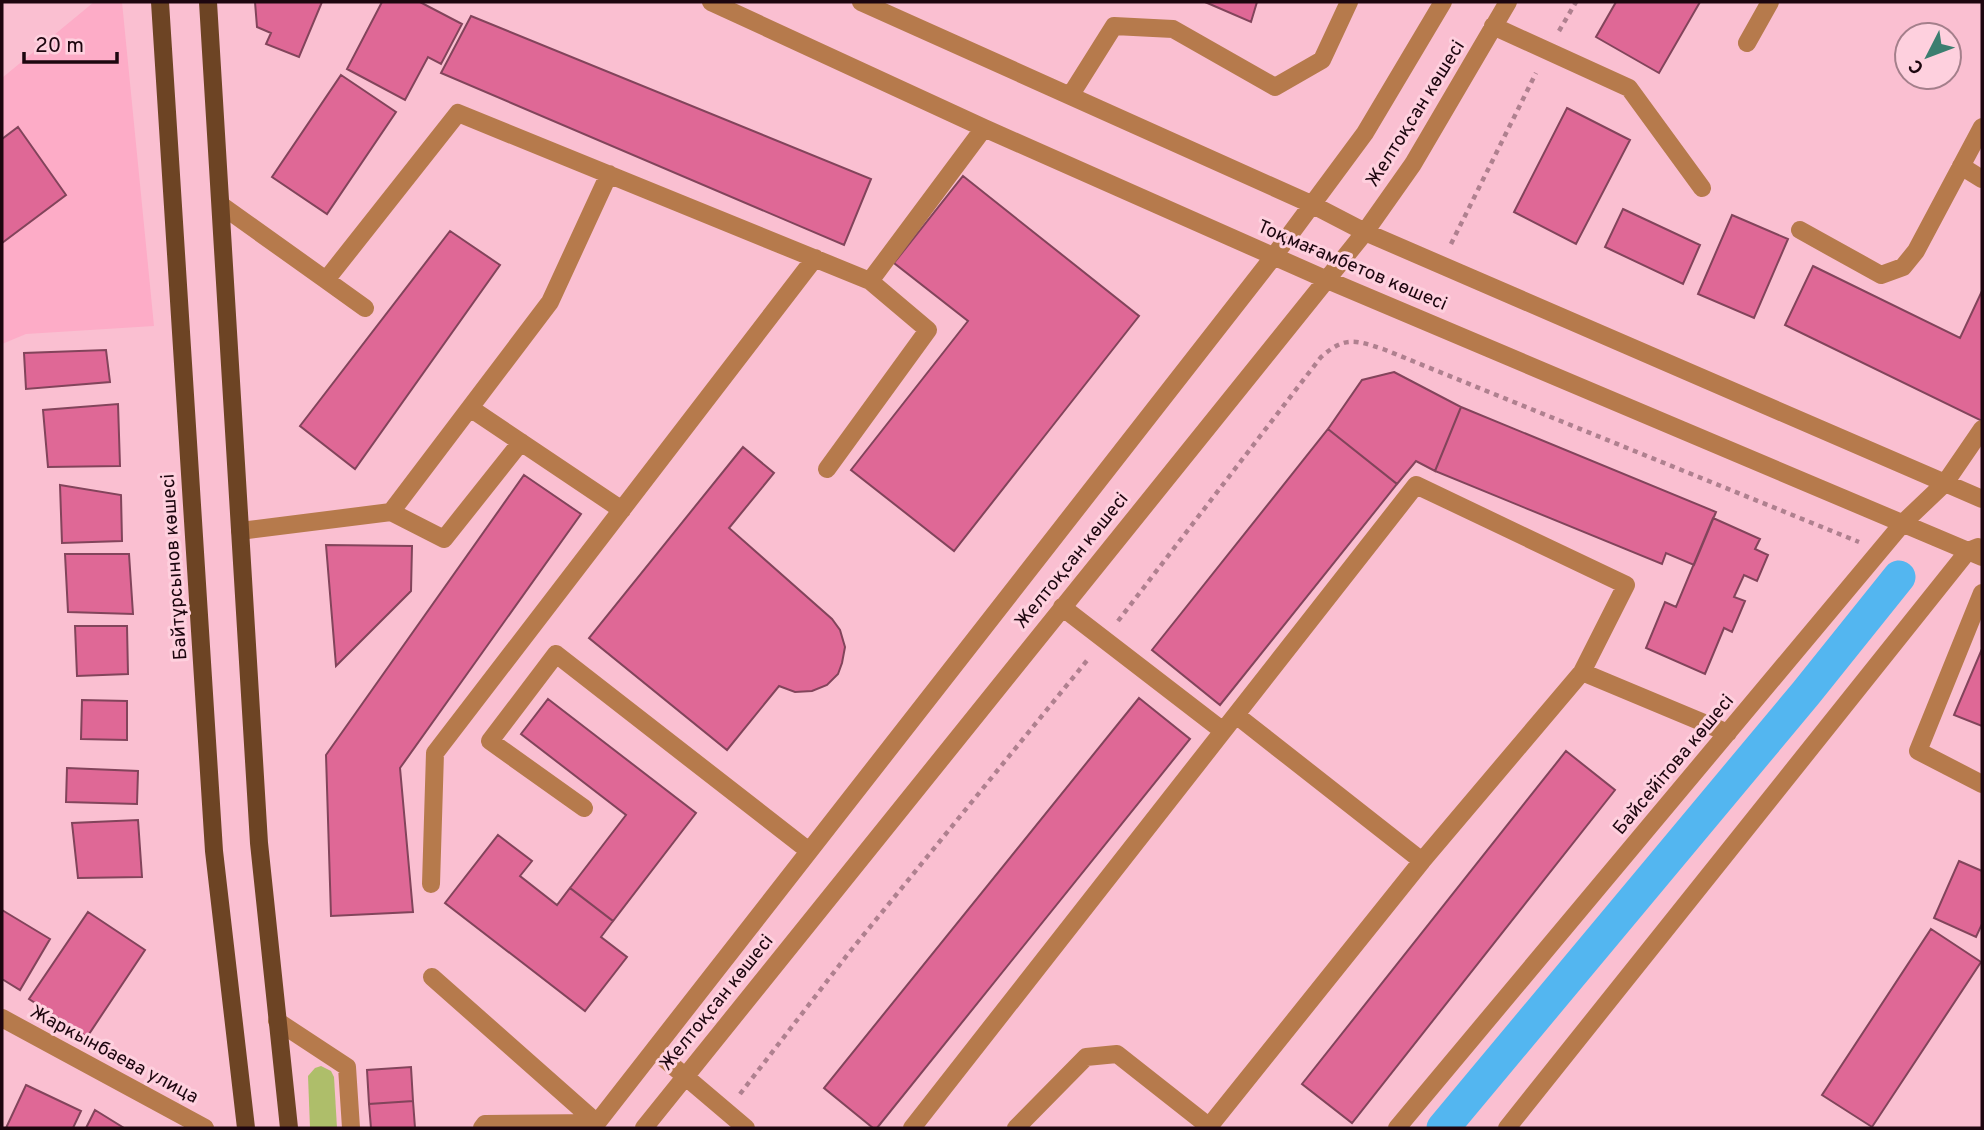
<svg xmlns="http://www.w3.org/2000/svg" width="1984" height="1130" font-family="Overpass,sans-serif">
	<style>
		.built { fill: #fdacc7 }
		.green { fill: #aebe6a }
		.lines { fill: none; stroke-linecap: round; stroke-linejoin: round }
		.canal { stroke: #53b6f0; stroke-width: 33 }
		.building { fill: #df6896; stroke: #82445b; stroke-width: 2 }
		.path { stroke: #af808f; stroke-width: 4.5; stroke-dasharray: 5 5; stroke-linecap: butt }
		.minor { stroke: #b67a4c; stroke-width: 18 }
		.major { stroke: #6d4424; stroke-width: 18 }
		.labels { text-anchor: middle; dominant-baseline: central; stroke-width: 6; stroke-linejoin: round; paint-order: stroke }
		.street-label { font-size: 19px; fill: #1d060f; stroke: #fed0de }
	</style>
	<rect width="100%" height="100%" fill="#fabfd1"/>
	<path class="built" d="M94,2h28l32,324 -128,8 -24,10v-266z"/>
	<path class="green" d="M321,1066l10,5 3,6 3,51h-27l-2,-52 7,-8z"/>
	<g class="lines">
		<path class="canal" d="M1443,1128l363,-435 93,-116"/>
	</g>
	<path class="building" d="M255,2h67l-23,55 -33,-13 5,-11 -14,-6z
		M382,2h38l42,22 -21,40 -13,-7 -23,43 -58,-31z
		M1205,2h52l-6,20z
		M1616,2h84l-41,71 -63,-36z
		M471,16l400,163 -27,66 -403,-172z
		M341,75l55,37 -69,102 -55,-37z
		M1567,108l63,32 -54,104 -62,-32z
		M18,127l48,68 -64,48v-104z
		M963,176l176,140 -185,235 -103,-81 117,-149 -74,-58z
		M1623,209l77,36 -17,39 -78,-37z
		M1732,215l56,24 -34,79 -56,-24z
		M450,231l50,34 -145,204 -55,-43z
		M1813,266l147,72 22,-47v130l-197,-96z
		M106,350l4,32 -84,7 -2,-36z
		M1394,372l67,35 -26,64 -19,-10 -19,23 -69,-55 34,-49z
		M118,404l2,62 -72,1 -5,-57z
		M1461,407l255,105 -22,53 -28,-12 -4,11 -227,-93z
		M1328,429l69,55 -177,221 -68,-55z
		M743,447l31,26 -45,55 103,91 8,11 5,17 -3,16 -4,11 -11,11 -15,6 -17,1 -16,-6 -52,64 -138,-112z
		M524,475l57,39 -181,254 13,144 -82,4 -5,-161z
		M60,485l61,10 1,46 -60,2z
		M1713,518l47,21 -5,10 13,6 -11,26 -13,-6 -10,22 11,4 -13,31 -8,-4 -19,46 -59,-26 19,-46 11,5z
		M326,545l86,1 -1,45 -75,75z
		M65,554h64l4,60 -65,-2z
		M75,626h52l1,48 -51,2z
		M1982,649v77l-28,-11z
		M1139,698l51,41 -313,389h-4l-49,-40z
		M548,699l148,114 -83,108 -43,-33 56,-73 -105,-81z
		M82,700l45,1v39l-46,-1z
		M1566,751l49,39 -263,333 -50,-39z
		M67,768l71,3 -1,33 -71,-2z
		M138,820l4,57 -64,1 -6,-55z
		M498,835l34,26 -12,15 37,29 13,-17 43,33 -12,16 26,20 -42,54 -140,-108z
		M1959,861l23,10v53l-6,13 -42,-19z
		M2,910l48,29 -30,51 -18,-11z
		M88,912l57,38 -58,87 -58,-38z
		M1931,929l50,33 -109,165 -50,-32z
		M411,1067l2,34 -44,3 -2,-34z
		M26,1085l55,26 -8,17h-67z
		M413,1101l2,27h-44l-2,-24z
		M95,1110l29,18h-38z"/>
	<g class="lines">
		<path class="path" d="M1559,31l17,-29
			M1451,244l85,-171
			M1118,621l203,-264c24,-21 34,-17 62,-8l476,193
			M740,1094l108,-140 241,-296"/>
		<path class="minor" d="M711,2l273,126 341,151 657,278
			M861,2l450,202 54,28 617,267
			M1493,26l136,62 73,100
			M1747,43l23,-41
			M1070,96l44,-70 59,3 102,58 47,-27 27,-58
			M1961,166l21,13
			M221,205l105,75 132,-167 412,168 114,-153
			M1800,230l81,45 22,-8 13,-16 66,-124
			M326,280l39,28
			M470,408l152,102
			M827,469l101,-139 -58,-49
			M391,512l53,27 77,-97
			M240,531l151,-19 159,-210 59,-128
			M1982,593l-64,158 64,33
			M1062,607l161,124
			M1236,715l186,146
			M584,808l-94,-67 66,-87 253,197
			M431,884l4,-131 380,-495
			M432,977l165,146
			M2,1018l203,110
			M277,1021l70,46 4,61
			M654,1050l92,78
			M482,1128l3,-4 112,-1
			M593,1128l681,-872 91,-123 78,-131
			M644,1128l721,-896 48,-68 95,-162
			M912,1128l504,-643 210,100 -44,87 146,61
			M1016,1128l70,-71 31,-3 94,74
			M1208,1128l214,-267 160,-189
			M1397,1128l506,-605 42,-40 37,-54
			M1507,1128l461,-577 10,-4"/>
		<path class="major" d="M160,2l54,849 32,277
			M208,2l51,841 30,285"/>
	</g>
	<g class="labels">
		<g class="street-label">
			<text transform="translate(1416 114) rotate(-58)">Желтоқсан көшесі</text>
			<text transform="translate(1352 266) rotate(23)">Тоқмағамбетов көшесі</text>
			<text transform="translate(1072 561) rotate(-51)">Желтоқсан көшесі</text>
			<text transform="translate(175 567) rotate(-94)">Байтұрсынов көшесі</text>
			<text transform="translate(1674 765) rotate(-50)">Байсейітова көшесі</text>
			<text transform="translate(717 1003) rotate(-51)">Желтоқсан көшесі</text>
			<text transform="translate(114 1055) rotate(28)">Жаркынбаева улица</text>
		</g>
	</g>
	<rect width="1984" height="1130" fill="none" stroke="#1d060f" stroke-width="7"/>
	<g transform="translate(1928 56) rotate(228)"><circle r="33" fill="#fed0de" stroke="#a47f8b" stroke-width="2"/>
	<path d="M0-5L12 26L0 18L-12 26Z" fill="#3b7e70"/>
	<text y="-10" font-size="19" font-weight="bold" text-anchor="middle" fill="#1d060f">С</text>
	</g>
	<path d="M24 52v10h93v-10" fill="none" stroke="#1d060f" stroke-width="3.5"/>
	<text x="35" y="52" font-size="21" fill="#1d060f" stroke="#fed0de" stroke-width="5" paint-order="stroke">20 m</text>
</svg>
